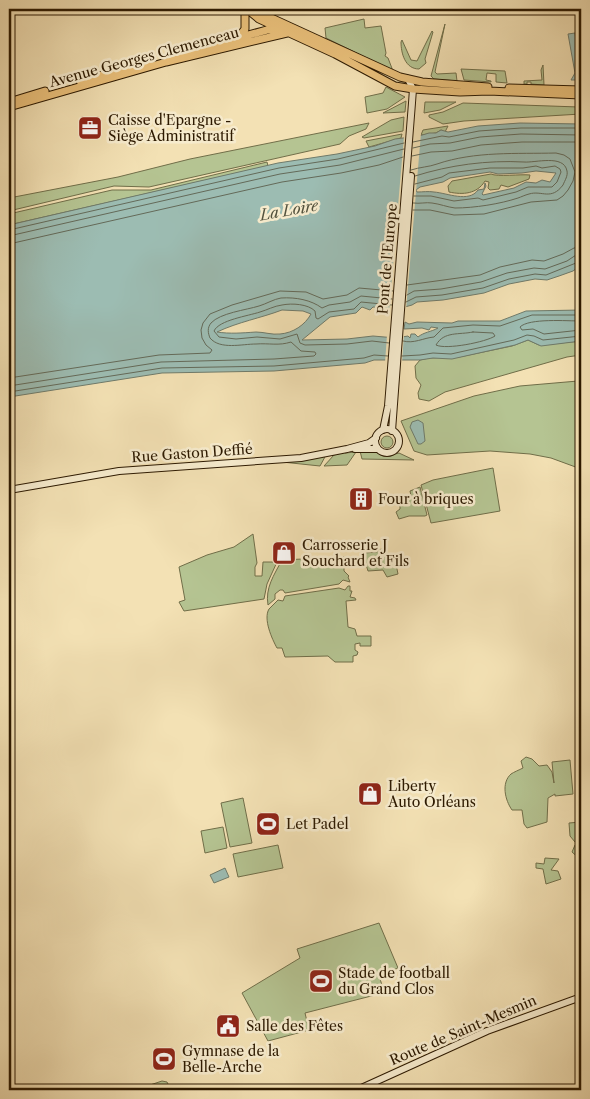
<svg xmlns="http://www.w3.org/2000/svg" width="590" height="1099" font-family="'Libre Caslon Text',serif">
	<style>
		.green { fill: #b5c492; stroke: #706e49 }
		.water { fill: #9cbcb2; stroke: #6f7b6b; fill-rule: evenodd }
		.pier { fill: #f3e1b4 }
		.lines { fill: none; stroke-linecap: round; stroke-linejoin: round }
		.shore { stroke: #646a59; stroke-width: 1 }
		.secondary-casing { stroke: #2c1900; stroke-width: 8 }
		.primary-casing { stroke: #2c1900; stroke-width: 9 }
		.secondary { stroke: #f7ecce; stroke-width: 6 }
		.primary { stroke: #eac07a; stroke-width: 7 }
		.tram { stroke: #2c1900; stroke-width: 1 }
		.labels { text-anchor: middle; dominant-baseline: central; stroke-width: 5; stroke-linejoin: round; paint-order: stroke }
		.street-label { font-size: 14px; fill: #2c1900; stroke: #f7ecce }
		.poi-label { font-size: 14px; fill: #2c1900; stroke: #f7ecce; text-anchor: start }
		.water-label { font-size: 15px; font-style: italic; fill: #53523e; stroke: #f7ecce }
	</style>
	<rect width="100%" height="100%" fill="#f3e1b4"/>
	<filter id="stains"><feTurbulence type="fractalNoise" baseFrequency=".004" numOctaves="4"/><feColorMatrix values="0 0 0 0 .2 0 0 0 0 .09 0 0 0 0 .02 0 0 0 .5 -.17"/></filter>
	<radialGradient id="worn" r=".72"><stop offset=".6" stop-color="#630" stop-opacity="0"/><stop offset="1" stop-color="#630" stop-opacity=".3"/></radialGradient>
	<path class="green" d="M364,19l1,9 16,-2 5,27 -1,3 3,2 5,13 -67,-33 -1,-10z
		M445,24l-10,48 2,2 19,-1 1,8 -23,-2 -3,-3z
		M432,31l1,1 -8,27 1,4 -7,6c-14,0 -18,-16 -18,-27l1,-2 9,20 6,1z
		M543,65l1,20 -13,-1v-2h-4v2h-3v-3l18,-1 -1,-10z
		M461,69l44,2 2,12 -11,-1v-8l-9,-1 -1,7 5,1v1l-27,-2z
		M386,87l19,10 -18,12 -20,4 -2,-16 18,-4z
		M406,101l-1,11 -22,1z
		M425,102h31l-16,8 -16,3z
		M463,103l116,4 2,1v6l-117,7 -21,3 -14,-7v-2l14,-3z
		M404,117l-1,14 -39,7 -2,-1 29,-17z
		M369,123l-3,6 -17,7 -9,8 -191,43 -35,-1 -105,25v-13l109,-21 72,-18z
		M448,126l-3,6 -4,-2 -5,3 -15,2 2,-5z
		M402,134l-1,4 -32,9 -3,-6z
		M267,162l1,4 -259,59v-11l103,-24h39z
		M491,174c6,3 30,0 39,1l-1,4 -21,8 -7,-2 -2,4 -9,1 -2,-2 1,-6 -4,-1c-8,13 -22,14 -36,11l-1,-6 4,-5z
		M528,340l11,5 42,-4v14l-14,2 -122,35 -16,9 -10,-2 -1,-6 3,-8 -5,-7 -1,-12 5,-6 9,-2 30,-1 53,-11z
		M578,379h3v90l-30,-11 -21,-4 -40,-3 -63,4 -13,-4 -13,-30 73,-25 46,-10 58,-5z
		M381 442a6 6 0 1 1 12 0a6 6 0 1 1-12 0Z
		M360,451h16l11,5 12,-3 15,7 -52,-1z
		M345,452v1l11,-1 -9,13 -23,1 10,-11z
		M326,455l-6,11 -38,-4z
		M493,468l7,43 -69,12 -10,-38 12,-5z
		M420,487l7,28 -2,1h-16l-10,3 -3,-7 4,-3v-9l11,-4 -1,-5z
		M253,534l4,29 -2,4v9h7l1,-14h14l-10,22 -3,15 -80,12 -5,-9 6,-2 -6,-33 28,-12 27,-8z
		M381,549l4,2 1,13 2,1 6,-3 2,2 2,10 -11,3 -4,-7 -15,1 -5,-16 1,-2 13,-1z
		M344,557v14l5,5 -1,1 2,5 -7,-2 -4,4 -54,9 -2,-3h-3l-5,4v5l-7,6c-3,-17 6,-30 14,-45z
		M348,586h2v5h2l-2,6 5,1 1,2 -10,1 2,26 7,2 2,7h14v10h-11v-3l-5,1v6l3,2 -1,3 -4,1v6h-18l-7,-6 -43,1 -3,-9h-5c-5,-9 -14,-29 -8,-39 3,-3 6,-6 9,-9l5,1 2,-5 54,-8 6,2z
		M526,757l6,2 7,7 8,-1 5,7 2,11 -2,-21 18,-2 3,34 -18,2v-2l-7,4 -1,24 -20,6 -3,-4 -2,-14h-10c-7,-10 -11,-27 -1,-36 3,-2 8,-4 12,-6l-2,-7z
		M243,798l9,45 -22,4 -9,-44z
		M581,822v21l-6,-1 -5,-6 -1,-13z
		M223,827l4,21 -22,5 -4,-22z
		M278,845l5,23 -45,9 -5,-23z
		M575,845l6,1v14l-9,-8z
		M545,858l14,1 -8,11 7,1 3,8 -15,5 -3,-15 -7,-1v-5l8,1z
		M379,923l19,45 -19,8 3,9 -5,2 2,7 -74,19 4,17 -41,11 -26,-48 58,-35 -3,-9z
		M162,1081l5,1 4,8h-29l2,-3z"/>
	<path class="water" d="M575,33l6,41v6h-10l4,-7 -7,-39z
		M520,123l61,1v141l-8,6 -14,5 -12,4 -12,-1 -26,5 -25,9 -41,7 -26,2 -5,3 -18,5 -21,-3 -3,3 -8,-3 -6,6 -26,4 -28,23 45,-1 26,-3 23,2 12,-2 2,2 1,-4h4l3,3c6,-5 13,-5 20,-9l-7,-1 -2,3 -7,-2 -18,1 1,-7 4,2 8,-2 35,1 6,-2h42l26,-10 55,-1v31l-40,5 -13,-6 -13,5 -63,14 -19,-1 -13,2h-46l-9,3 -91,8 -112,2 -153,24v-172l269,-62 59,-9 38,-8 20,-7 24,-3 10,-3h7l5,-3 7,2 30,-6zM536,171l20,2 -6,9 -8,-2 -6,3 -10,-1 -12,6 -31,7 -1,-1 4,-8 -1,-3 -1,6 -6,1c-9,13 -31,3 -44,2 -6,-1 -11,0 -17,0l-1,-2 4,-3 23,-5 7,-4 40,-6 8,2 24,-1zM282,310l21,1 8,3c-6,11 -18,19 -31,20 -8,1 -16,-2 -24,-2 -14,1 -26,2 -39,0 21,-10 44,-14 65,-22z
		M418,420l5,3 2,18 -4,3h-3l-8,-17 2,-5z
		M225,868l4,9 -15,6 -4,-8z"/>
	<path class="pier" d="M421,133l-15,177 -12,3 -5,-1 15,-176z
		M404,334l-2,29h-17l2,-28z"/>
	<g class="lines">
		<path class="shore" d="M413,142l29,-6 7,1 30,-6 42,-3h60
			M413,148l17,-4 20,-1 30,-6 41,-3 60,1
			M412,156l19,-4 21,-1 29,-6 41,-3h59
			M411,170c9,-3 18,-3 26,-6 38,-13 80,-10 119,-11l8,2 6,4 5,13 -2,9 -5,9 -5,6 -6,4 -26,2 -47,12 -30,1 -24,-5h-17
			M414,196h17l23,5 24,-3 5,2 33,-8 12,-5h24l5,-5 4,-10 -1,-3 -5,-3 -13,2 -6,-2 -13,2h-33l-41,5 -7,4 -27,7
			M413,203c7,1 13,-1 19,0 8,1 15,4 23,5 19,0 45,-4 63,-10 3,-1 7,-3 11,-4 13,-4 22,7 34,-9 2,-5 5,-9 4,-14 -3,-17 -32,-8 -43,-9 -37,-2 -74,3 -109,14
			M9,230l270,-62 59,-9 66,-16
			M9,236l271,-62 60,-9 64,-16
			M9,244l273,-62 59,-9 38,-8 24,-8
			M407,285l73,-10 20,-8 32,-7 12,1 19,-7 11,-6 7,-1
			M407,295l7,-4 27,-2 40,-7 26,-9 27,-5 11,1 22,-8 9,-6h5
			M406,302l10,-5 26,-2 41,-7 26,-9 26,-5 11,1 35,-14
			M581,321c-14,0 -52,-3 -61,6l2,3 11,-1 11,5 37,-4
			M473,332l20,1 2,3c-9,6 -49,14 -59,9 8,-14 23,-10 37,-13z
			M403,341c11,3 20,-3 31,-4l9,-9 30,-3 27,1 32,-11h49
			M389,343l-17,-2 -25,3 -42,1 -5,-2 -3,-9 -17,5 -23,-2 -21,2 -17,-2 -5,-6c5,-11 34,-15 46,-19 7,-2 14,-6 22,-7 10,-2 26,-1 33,6l1,7 2,1 11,-7 25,-3 7,-7 31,3
			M402,356l18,-1 13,-2 18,1 63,-14 13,-5 7,1 9,4 38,-4
			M9,378l150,-23 51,-2 2,-3 -6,-5 -4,-7 -1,-8 2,-7 7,-9 22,-9 48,-14 26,1 17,7 24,-4 12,-7 34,3
			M9,386l152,-24 113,-3 40,-3 2,-2 -1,-2 -14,-1 -10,-9c-12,4 -22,1 -35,2 -14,0 -36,6 -46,-6 -2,-5 -3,-10 1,-15 9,-10 35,-13 48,-17 7,-2 15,-7 22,-8 15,-1 30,2 41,10l7,-3 21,-3 11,-6 31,3
			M9,392l153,-24 112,-2 90,-8 10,-3 14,1"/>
		<defs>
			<path id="secondary" d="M375 441a12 12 0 1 1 24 0a12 12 0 1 1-24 0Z
				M383,430l5,-24 24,-303 1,-14 -5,-10
				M392,431l19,-255
				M355,449h23
				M9,490l110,-19 182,-13 46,-9 22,-6 7,-5
				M357,1090l130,-59 94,-34"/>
			<path id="primary" d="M247,9l12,10 76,35 60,32 18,3 47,3 29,-1 92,4
				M254,9l13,7 133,61 22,5 66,5
				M238,38l7,-9v-20
				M171,56l96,-26 10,-1
				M80,81l69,-19
				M509,88l72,2
				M9,102l36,-11
				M9,107l157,-45 121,-29"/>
		</defs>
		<use href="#secondary" class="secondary-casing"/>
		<use href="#primary" class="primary-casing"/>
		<use href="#secondary" class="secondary"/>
		<use href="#primary" class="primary"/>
		<path class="tram" d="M386,9h10"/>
	</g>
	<defs>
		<symbol id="office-square" viewBox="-11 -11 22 22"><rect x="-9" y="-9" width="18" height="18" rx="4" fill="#8f2418" stroke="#f7ecce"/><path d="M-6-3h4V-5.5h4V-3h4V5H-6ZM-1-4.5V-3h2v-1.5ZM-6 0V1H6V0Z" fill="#fff"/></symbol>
		<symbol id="building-square" viewBox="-11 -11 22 22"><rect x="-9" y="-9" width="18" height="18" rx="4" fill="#8f2418" stroke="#f7ecce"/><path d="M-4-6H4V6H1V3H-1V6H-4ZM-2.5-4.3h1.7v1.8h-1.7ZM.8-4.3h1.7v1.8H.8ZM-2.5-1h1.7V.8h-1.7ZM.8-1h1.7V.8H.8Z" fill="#fff"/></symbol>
		<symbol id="shop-square" viewBox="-11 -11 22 22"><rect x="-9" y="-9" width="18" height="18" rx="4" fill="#8f2418" stroke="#f7ecce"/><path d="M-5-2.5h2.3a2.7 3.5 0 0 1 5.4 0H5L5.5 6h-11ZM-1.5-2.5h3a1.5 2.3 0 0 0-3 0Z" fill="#fff"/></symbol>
		<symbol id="stadium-square" viewBox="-11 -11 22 22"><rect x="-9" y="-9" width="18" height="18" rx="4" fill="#8f2418" stroke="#f7ecce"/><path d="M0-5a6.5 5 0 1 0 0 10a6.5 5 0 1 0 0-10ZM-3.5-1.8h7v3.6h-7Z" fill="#fff"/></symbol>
		<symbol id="civic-square" viewBox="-11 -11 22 22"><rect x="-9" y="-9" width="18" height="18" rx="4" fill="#8f2418" stroke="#f7ecce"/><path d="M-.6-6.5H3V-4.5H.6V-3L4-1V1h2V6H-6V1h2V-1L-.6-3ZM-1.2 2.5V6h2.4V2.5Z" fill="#fff"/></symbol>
	</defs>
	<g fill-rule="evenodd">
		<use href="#office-square" x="76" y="114" width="28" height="28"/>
		<use href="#building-square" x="347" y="485" width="28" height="28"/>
		<use href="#shop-square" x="270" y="539" width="28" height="28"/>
		<use href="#shop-square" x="356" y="780" width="28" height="28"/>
		<use href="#stadium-square" x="254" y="810" width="28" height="28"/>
		<use href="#stadium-square" x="307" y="967" width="28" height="28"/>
		<use href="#civic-square" x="214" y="1012" width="28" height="28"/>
		<use href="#stadium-square" x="150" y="1045" width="28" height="28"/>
	</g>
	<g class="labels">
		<g class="street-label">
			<text transform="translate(144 57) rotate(-15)">Avenue Georges Clemenceau</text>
			<text transform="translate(387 259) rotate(-85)">Pont de l'Europe</text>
			<text transform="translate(192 453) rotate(-4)">Rue Gaston Deffié</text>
			<text transform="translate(463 1030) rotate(-23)">Route de Saint-Mesmin</text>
		</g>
		<g class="poi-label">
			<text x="108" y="120">Caisse d'Epargne -<tspan x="108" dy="16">Siège Administratif</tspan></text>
			<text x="378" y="499">Four à briques</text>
			<text x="302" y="545">Carrosserie J<tspan x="302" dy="16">Souchard et Fils</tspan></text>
			<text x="388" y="786">Liberty<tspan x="388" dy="16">Auto Orléans</tspan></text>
			<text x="286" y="824">Let Padel</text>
			<text x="338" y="973">Stade de football<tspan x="338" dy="16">du Grand Clos</tspan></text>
			<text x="246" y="1026">Salle des Fêtes</text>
			<text x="182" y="1051">Gymnase de la<tspan x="182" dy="16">Belle-Arche</tspan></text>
		</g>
		<g class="water-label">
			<text transform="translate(289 210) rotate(-10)">La Loire</text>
		</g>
	</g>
	<rect width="590" height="1099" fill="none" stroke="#f3e1b4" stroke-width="30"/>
	<rect x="10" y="10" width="570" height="1079" fill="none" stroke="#2c1900" stroke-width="2.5"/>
	<rect x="15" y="15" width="560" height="1069" fill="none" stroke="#2c1900"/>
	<rect width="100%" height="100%" filter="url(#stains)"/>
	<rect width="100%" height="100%" fill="url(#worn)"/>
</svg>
